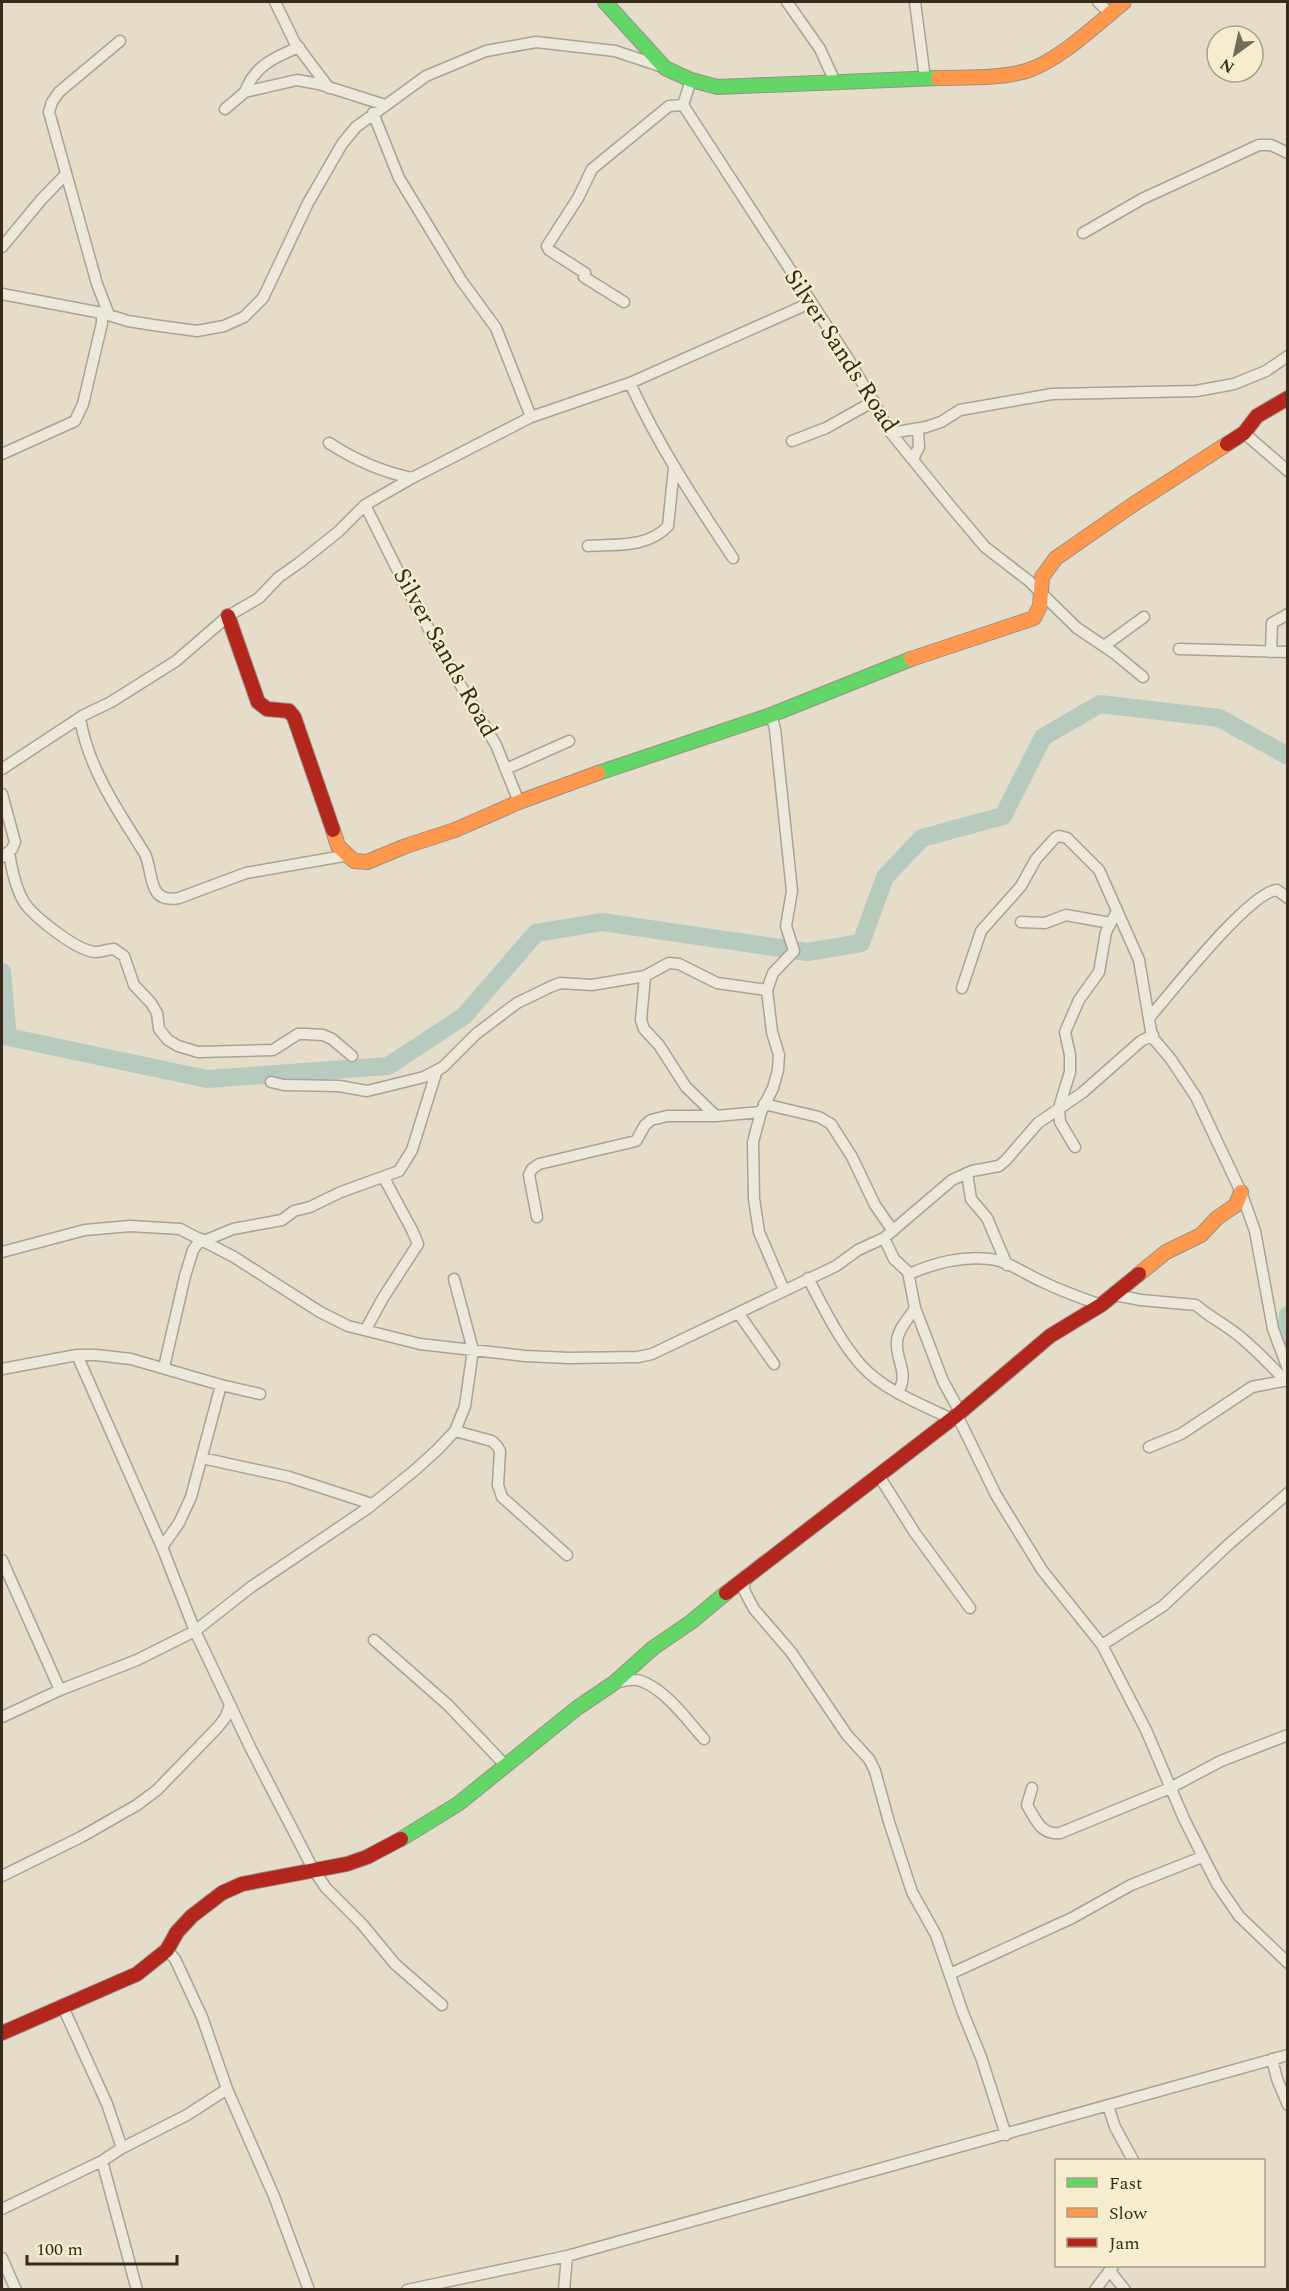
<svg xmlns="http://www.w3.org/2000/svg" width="1289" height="2291" font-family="Spectral,serif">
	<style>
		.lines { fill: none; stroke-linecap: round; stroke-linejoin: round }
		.river { stroke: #b6cabe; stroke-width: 18 }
		.street-casing { stroke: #aaa293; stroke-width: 13 }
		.fast-casing { stroke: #999183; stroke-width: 16 }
		.slow-casing { stroke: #999183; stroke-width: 16 }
		.jam-casing { stroke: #999183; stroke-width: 16 }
		.street { stroke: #ece8dc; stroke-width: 10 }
		.fast { stroke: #63d668; stroke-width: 14 }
		.slow { stroke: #ff974d; stroke-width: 14 }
		.jam { stroke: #b3261e; stroke-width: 14 }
		.labels { text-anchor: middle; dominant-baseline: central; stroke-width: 4.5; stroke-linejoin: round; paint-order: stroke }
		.street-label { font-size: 24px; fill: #382a1b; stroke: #f7edce }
	</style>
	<rect width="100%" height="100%" fill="#e5ddc9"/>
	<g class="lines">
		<path class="river" d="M2,972l6,65 199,42 181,-13 76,-50 72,-83 66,-11 205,30 54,-9 24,-66 37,-39 81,-22 40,-79 57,-33 119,14 69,38
			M1288,1315l-3,24 3,3"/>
		<defs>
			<path id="street" d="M275,2l20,41 34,45
				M787,2l33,47 15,33
				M915,2l10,77
				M1098,2l13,12
				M245,92c9,-26 30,-35 54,-45
				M683,105l166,255 42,73 61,75 33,39 44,34 48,47 37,25 29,24
				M683,105l8,-25
				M225,109l20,-17 52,-12 22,4 66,21
				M373,113l26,65 62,102 35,48 35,89
				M1083,233l59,-34 117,-54h12l17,8
				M2,247l39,-47 25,-26
				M2,294l100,19 26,8 25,4 44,6 27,-5 20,-9 19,-19 45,-95 34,-59 14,-17 70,-51 60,-25 50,-9 79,9 48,16
				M624,302l-40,-25 1,-4 -36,-23 -2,-4 31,-48 14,-29 77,-63 14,-1
				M109,315l-12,-31 -48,-172 3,-10 7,-10 61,-51
				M630,383c28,62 65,118 103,175
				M891,433l35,-6 15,-5 19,-12 92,-16 144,-3 38,-7 32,-13 22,-15
				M1244,433l44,38
				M792,441l34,-13 48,-27
				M329,443c26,17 53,29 83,35
				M2,454l73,-33 8,-17 19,-81v-10
				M913,459l6,-12 -1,-18
				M365,505l43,86 40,73 48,81 23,57
				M588,546c28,-2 60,2 80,-20l6,-58
				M1104,646l40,-29
				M1179,649l109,3
				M1271,652l1,-29 16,-9
				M771,715l4,14 17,162 -6,35 8,25 -21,22 -6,17 5,42 7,23 -1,15 -5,18 -12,24 -8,30 1,57 5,33 25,58
				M80,718c8,50 38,93 65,136 9,20 2,50 34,44l67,-25 103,-18
				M2,769l82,-54 27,-13 65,-41 52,-45 31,-18 20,-21 20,-14 39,-31 27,-27 47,-27 119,-61 99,-34 180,-80
				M506,769l63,-28
				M2,794l13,48 -3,7 -10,8
				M9,853c3,16 6,34 15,49 10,15 54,50 72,50 6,0 12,-3 18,-3l10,7 10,29 17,18 6,10 2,16 9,11 10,6 20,6 75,-2 25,-16h7l18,1 9,4 20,17
				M1021,922l24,1 21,-8 44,8
				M645,976l-4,44 3,9 15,16 27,42 30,29
				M962,988l19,-57 40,-45 15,-27 19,-21 4,-2 8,2 32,32 40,90 13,77 18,21 26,39 45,95 14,39 18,98 15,40
				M1149,1018c22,-25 100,-126 128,-128l11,8
				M271,1082l13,3 55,1 28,5 57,-14 19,-10 33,-33 41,-31 33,-16 10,-4 32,2 53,-9 24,-13 10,1 38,19 50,7
				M764,1104l55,13 12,7 21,33 23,48 18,26
				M1059,1109l1,13 15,25
				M1058,1111l12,-39v-17l-5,-23 14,-32 20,-28 7,-40 11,-21
				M967,1173l4,26 16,19 20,47
				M537,1217l-8,-42 3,-6 7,-5 97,-23 9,-16 6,-5 16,-4h49l45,-4
				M884,1238l10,21 14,13 7,36 28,73 17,31
				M204,1241l29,-12 49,-9 12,-9 16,-4 31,-15 58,-21 13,-21 24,-77
				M2,1252l83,-22 45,-4 50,3 54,28 86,55 28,14 72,18 105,12 44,2 69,-1 14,-3 184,-88 22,-16 26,-12 68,-58 20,-9 27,-5 7,-6 32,-37 44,-30 59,-52 12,-6
				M909,1274c26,-11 51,-18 81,-15 18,2 35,15 51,22 20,10 40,17 60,24
				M808,1278c15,29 31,62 53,87 22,25 61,40 91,54
				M1115,1295l26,5 55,5c12,11 25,17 38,27 19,14 35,32 52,49
				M739,1314l35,50
				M366,1329l17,-31 35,-54 -6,-14 -28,-52
				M77,1355l85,192 33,84 56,118 62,120 13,19 36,36 33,40 47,41
				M164,1367l21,-91 8,-26 8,-11
				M2,1369l75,-14h19l35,4 90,26 39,9
				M898,1392c12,-19 -3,-32 -1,-51 1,-12 12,-23 18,-33
				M957,1415l39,80 46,75 60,75 44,85 38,89 33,65 22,32 49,47
				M455,1431l37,10 5,5 3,5 -2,34 4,12 65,58
				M1149,1447l32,-13 71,-47 36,-7
				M202,1458l87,19 83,27
				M879,1476l36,57 55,75
				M162,1547l17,-24 12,-26 30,-112
				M2,1560l58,130
				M749,1577l-5,6v7l10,19 37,43 56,83 22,24 6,12 14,51 23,70 24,43 27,78 18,44 25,78
				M374,1640l74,65 58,61
				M1102,1645l61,-39 65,-61 60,-52
				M617,1682c8,-1 16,-4 24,-1 25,9 46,39 63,58
				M2,1717l58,-27 77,-30 58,-29 56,-44 117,-79 47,-38 22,-20 18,-19 10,-25 8,-56 -19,-71
				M1032,1788l-5,17c9,15 14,30 33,28l110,-45 51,-27 67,-26
				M2,1876l79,-39 56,-32 20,-15 61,-63 7,-9 5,-12
				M167,1950l8,9 27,58 25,72 47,107 35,94
				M950,1974l122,-56 59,-33 71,-28
				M62,2005l45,99 15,44
				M1272,2059l5,20 11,26
				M1108,2106l7,21 18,33
				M102,2161l35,129
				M2,2209l100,-48 20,-13 65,-33 40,-26
				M2,2258l14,32
				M1110,2271l15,19
				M407,2290l160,-34 721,-201
				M564,2290l3,-34
				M1095,2290l18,-24"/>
			<path id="fast" d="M605,2l60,66 26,12 27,7 220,-9
				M598,773l173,-58 140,-56
				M401,1839l57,-35 119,-96 37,-25 39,-35 38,-26 35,-29"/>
			<path id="slow" d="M938,78c28,-1 61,1 88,-7 33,-10 71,-47 98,-69
				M911,659l123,-41 6,-12 2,-29 14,-19 78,-54 93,-60
				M333,830l5,16 16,15 13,1 39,-16 49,-16 64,-28 79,-29
				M1139,1274l27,-22 35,-17 16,-17 19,-13 5,-13"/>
			<path id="jam" d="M1227,444l17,-11 13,-17 31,-18
				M228,616l30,86 9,7 22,2 5,6 39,113
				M726,1593l231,-178 93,-79 51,-31 38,-31
				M2,2033l135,-59 30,-24 10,-18 15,-16 30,-23 20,-9 105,-20 20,-7 34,-18"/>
		</defs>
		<use href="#street" class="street-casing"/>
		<use href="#fast" class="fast-casing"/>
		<use href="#slow" class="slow-casing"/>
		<use href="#jam" class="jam-casing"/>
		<use href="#street" class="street"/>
		<use href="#fast" class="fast"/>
		<use href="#slow" class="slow"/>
		<use href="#jam" class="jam"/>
	</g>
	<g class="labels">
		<g class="street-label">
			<text transform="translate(841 351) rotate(57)">Silver Sands Road</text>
			<text transform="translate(445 653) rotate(61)">Silver Sands Road</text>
		</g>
	</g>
	<rect width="1289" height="2291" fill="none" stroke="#382a1b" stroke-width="6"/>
	<rect x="1055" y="2159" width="210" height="108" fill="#f7edce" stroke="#ab9f86" stroke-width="1.5"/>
	<rect x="1067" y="2178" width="30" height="9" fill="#63d668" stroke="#ab9f86" stroke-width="1.5"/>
	<text x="1109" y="2189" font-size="18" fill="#382a1b">Fast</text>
	<rect x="1067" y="2208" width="30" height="9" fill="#ff974d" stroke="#ab9f86" stroke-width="1.5"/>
	<text x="1109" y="2219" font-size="18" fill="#382a1b">Slow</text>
	<rect x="1067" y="2238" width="30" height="9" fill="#b3261e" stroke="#ab9f86" stroke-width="1.5"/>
	<text x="1109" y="2249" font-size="18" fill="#382a1b">Jam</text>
	<g transform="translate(1235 54) rotate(213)"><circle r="28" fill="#f7edce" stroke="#ab9f86" stroke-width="1.5"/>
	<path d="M0-4.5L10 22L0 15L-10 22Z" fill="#756958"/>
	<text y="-9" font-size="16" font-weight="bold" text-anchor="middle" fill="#382a1b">N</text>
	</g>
	<path d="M27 2255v9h150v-9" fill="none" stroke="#382a1b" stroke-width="3"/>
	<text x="36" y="2255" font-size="18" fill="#382a1b" stroke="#f7edce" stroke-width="4.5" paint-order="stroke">100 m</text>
</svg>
